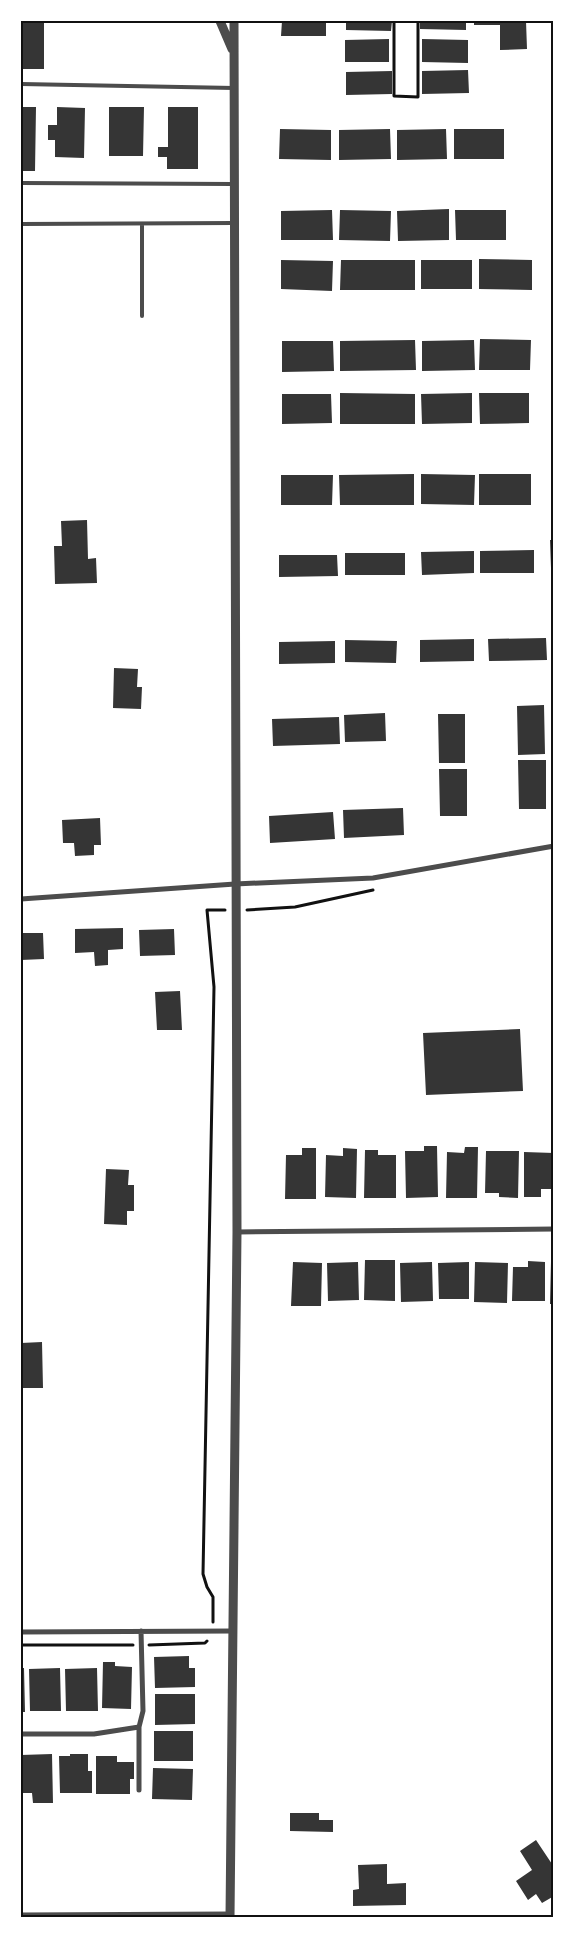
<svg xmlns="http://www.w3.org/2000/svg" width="575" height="1938" font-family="'PT Sans',sans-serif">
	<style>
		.building { fill: #353535 }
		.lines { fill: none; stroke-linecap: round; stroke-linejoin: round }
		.path { stroke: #111; stroke-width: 3 }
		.service { stroke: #4c4c4c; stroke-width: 4 }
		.minor { stroke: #4c4c4c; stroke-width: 5 }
		.tertiary { stroke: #4c4c4c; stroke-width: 9 }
		.neatline { fill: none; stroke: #111; stroke-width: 2 }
	</style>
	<rect width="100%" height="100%" fill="#fff"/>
	<path class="building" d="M21,21h23v48h-23z
		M282,21h44v15h-45z
		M346,21h46l-1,10 -45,-1z
		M420,21h46v9l-46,-1z
		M474,21h52l1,28 -27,1v-25h-26z
		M389,39v23h-44v-22z
		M422,39l46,1v23l-46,-1z
		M468,70l1,23 -47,1v-23z
		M392,71v23l-46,1v-23z
		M21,107h15l-1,64h-14z
		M57,107l28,1 -1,50 -29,-1v-17h-7v-15h9z
		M109,107h35l-1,49h-34z
		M168,107h30v62h-31v-12h-9v-10h10z
		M280,129l51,1v30l-52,-1z
		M390,129l1,30 -52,1v-30z
		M446,129l1,30 -50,1v-30z
		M454,129h50v30h-50z
		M449,209v31l-51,1 -1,-30z
		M332,210l1,30h-52v-29z
		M340,210l51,1 -1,30 -51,-1z
		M455,210h51v30h-50z
		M479,259l53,1v30l-53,-1z
		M281,260l52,1 -1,30 -51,-2z
		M341,260h74v30h-75z
		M421,260h51v29h-51z
		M480,339l51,1 -1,30h-51z
		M415,340l1,30 -76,1v-30z
		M474,340l1,30 -53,1v-30z
		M282,341h51l1,30 -52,1z
		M340,393l75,1v30h-75z
		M472,393v30l-50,1 -1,-30z
		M479,393h50v30l-49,1z
		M282,394h49l1,29 -50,1z
		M414,474v31h-74l-1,-30z
		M421,474l54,1 -1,30 -53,-1z
		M479,474h52v31h-52z
		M281,475h52l-1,30h-51z
		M87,520l1,39 8,-1 1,25 -42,1 -1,-38h8l-1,-25z
		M550,540h4v28h-3z
		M534,550v23h-54v-22z
		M474,551v22l-52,2 -1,-23z
		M345,553h60v22h-60z
		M279,555h58l1,21 -59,1z
		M546,638l1,22 -58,1 -1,-22z
		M474,639v22l-54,1v-22z
		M345,640l52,1 -1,22 -51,-1z
		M335,641v22l-56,1v-22z
		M114,668l24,1 -1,18h5l-1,22 -28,-1z
		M544,705l1,49 -27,1 -1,-49z
		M385,713l1,28 -41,1 -1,-27z
		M438,714h27v49h-26z
		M339,717l1,27 -67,2 -1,-27z
		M518,760h28v49h-27z
		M439,769h28v47h-27z
		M403,808l1,27 -60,3 -1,-28z
		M333,812l2,27 -65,4 -1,-27z
		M100,818l1,27h-7v10l-19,1 -1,-13h-11l-1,-23z
		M123,928v21l-15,1v15l-13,1 -1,-14 -19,1v-24z
		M174,929l1,26 -35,1 -1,-26z
		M21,933h22l1,26 -23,1z
		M180,991l2,39h-25l-2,-38z
		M520,1029l3,62 -97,4 -3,-62z
		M424,1146h13l1,51 -32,1 -1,-47h19z
		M465,1147h13l-1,51h-31l1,-46 17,1z
		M302,1148h14v51h-31l1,-44h16z
		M343,1148l14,1 -1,49 -31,-1 1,-42 17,1z
		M365,1150h13v5h18v43h-32z
		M486,1151h33l-1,47 -19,-1v-4h-14z
		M524,1152l30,1v36h-13v8h-17z
		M106,1169l23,1 -1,15h6v26h-7v14l-23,-1z
		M365,1260h30v41l-31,-1z
		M528,1261l17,1v39h-33l1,-34h15z
		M293,1262l29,1 -1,43h-30z
		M358,1262l1,38 -31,1 -1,-38z
		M432,1262l1,39 -32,1 -1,-39z
		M469,1262v37h-30l-1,-36z
		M475,1262l33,1 -1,40 -33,-1z
		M551,1262h3v42h-4z
		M42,1342l1,46h-22v-45z
		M189,1656v12h6v19l-40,1 -1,-31z
		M103,1662h12v4l17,1 -1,42 -29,-1z
		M21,1668h3l1,44h-4z
		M60,1668l1,43h-31l-1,-42z
		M97,1668l1,43h-32l-1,-42z
		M155,1694h40v30l-40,1z
		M154,1731h39v30h-39z
		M52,1754l1,49h-20l-1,-10h-11v-38z
		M70,1754h18v17h4v22h-32l-1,-37h11z
		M96,1756h21v6h17v17h-4v15h-34z
		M153,1768l40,1 -1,31 -40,-1z
		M290,1813h29v7h14v12l-43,-1z
		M536,1840l18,27v29l-12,7 -6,-9 -8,6 -12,-19 16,-11 -12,-19z
		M387,1864v20l19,-1v22l-53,1v-16l6,-1 -1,-24z"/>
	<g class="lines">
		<path class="path" d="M394,21v75l24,1v-76
			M247,910l48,-3 78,-17
			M213,1622v-25l-6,-10 -4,-13 11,-587 -7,-77h18
			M21,1645h112
			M149,1645l56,-2 2,-2"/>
		<path class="service" d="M21,84l213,4
			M21,183l213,1
			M21,224l213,-1
			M142,224v92"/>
		<path class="minor" d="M21,899l214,-15 138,-6 181,-32
			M237,1232l317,-3
			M21,1632l212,-1
			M139,1727v63
			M21,1734h73l45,-7 4,-16 -2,-80
			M21,1915l209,-1"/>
		<path class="tertiary" d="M220,21l12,28
			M230,1917l7,-685 -3,-1211"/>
	</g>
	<rect width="575" height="1938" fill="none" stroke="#ffffff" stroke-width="45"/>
	<rect x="22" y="22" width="530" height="1894" class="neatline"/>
</svg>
